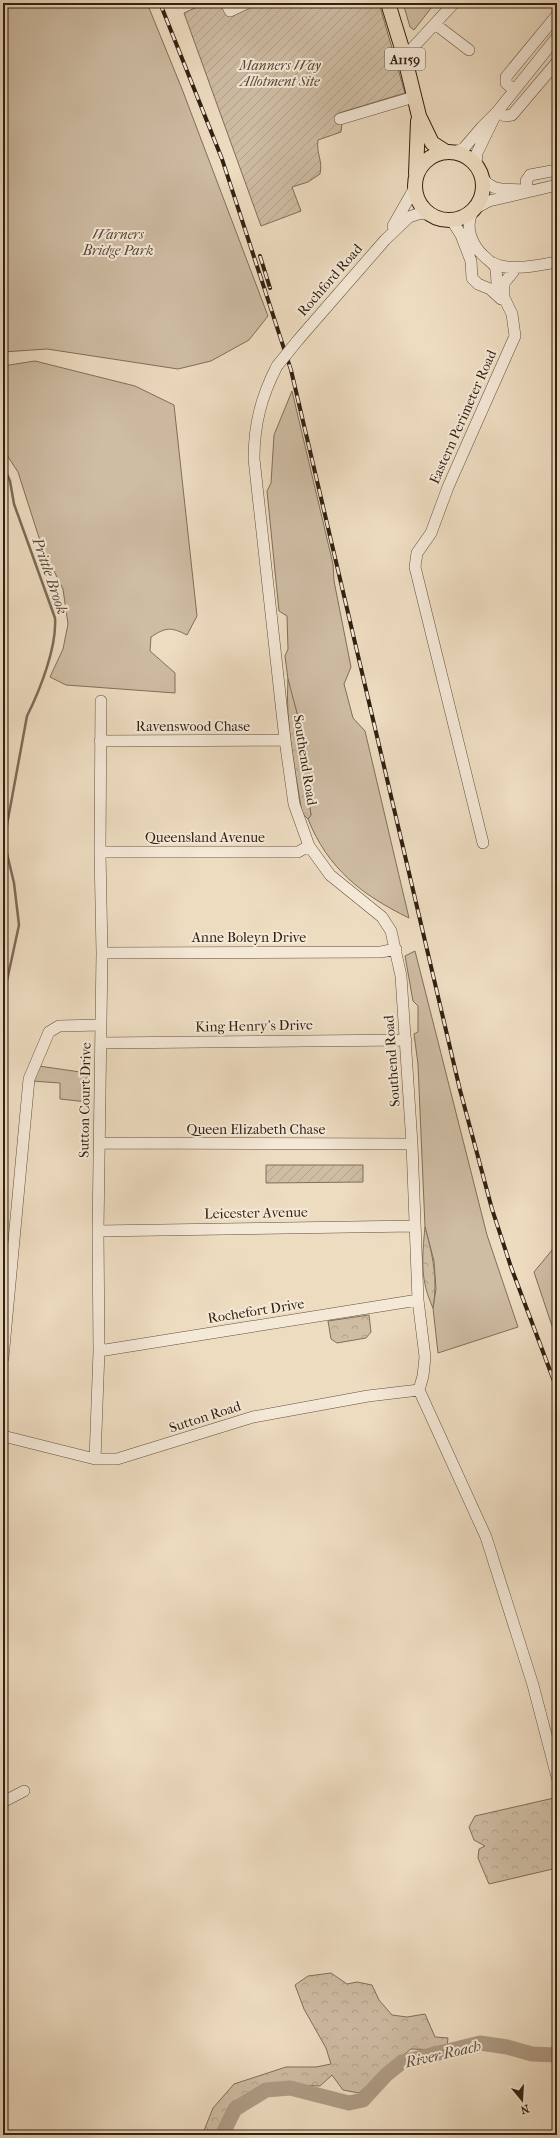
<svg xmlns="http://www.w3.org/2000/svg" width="560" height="2138" font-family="'IM FELL French Canon',serif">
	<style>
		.green { fill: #cebca3; stroke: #806e5a }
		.forest { fill: url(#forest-crowns); stroke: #806e5a }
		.garden { fill: url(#garden-furrows); stroke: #806e5a }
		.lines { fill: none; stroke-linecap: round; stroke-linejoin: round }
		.stream { stroke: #7c6b57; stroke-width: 2.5 }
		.river { stroke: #ae9c85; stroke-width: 15 }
		.minor-casing { stroke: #60503d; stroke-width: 12 }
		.major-casing { stroke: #312111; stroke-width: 16 }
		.minor { stroke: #f4e8d7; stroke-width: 11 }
		.major { stroke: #eedcc1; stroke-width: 14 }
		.rail-casing { stroke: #312111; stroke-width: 4 }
		.rail { stroke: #f4e8d7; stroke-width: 2.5; stroke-dasharray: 8; stroke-linecap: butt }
		.minor-bridge-casing { stroke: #60503d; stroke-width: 12; stroke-linecap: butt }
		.minor-bridge { stroke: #f4e8d7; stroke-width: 11 }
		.labels { text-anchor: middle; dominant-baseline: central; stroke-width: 4; stroke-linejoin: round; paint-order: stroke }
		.shield { fill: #f4e8d7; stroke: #6c5d4c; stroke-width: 1 }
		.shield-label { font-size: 13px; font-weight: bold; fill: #312111 }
		.park-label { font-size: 14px; font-style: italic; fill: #584836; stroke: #f4e8d7 }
		.street-label { font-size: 14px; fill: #312111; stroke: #f4e8d7 }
		.water-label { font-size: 15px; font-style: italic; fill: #5d4c3a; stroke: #f4e8d7 }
	</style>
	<defs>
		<pattern id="forest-crowns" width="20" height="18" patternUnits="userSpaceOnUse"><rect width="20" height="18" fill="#cebca3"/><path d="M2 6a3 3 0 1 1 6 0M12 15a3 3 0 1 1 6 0" fill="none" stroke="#b1a18b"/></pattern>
		<pattern id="garden-furrows" width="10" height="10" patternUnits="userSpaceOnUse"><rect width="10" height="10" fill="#cebca3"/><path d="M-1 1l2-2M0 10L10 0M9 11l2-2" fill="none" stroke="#b1a18b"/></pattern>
	</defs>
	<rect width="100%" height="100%" fill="#eedcc1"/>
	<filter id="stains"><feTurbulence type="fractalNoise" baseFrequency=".005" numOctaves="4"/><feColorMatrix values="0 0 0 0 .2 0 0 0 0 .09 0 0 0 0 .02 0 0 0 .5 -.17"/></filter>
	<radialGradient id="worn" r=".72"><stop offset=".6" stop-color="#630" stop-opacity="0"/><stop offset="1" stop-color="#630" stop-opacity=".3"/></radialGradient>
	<path class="green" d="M3,3h144l35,86 86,227 -19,24 -38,21 -33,8 -131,-20 -44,3z
		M403,3h32l-21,27 -4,-3z
		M35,361l100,25 39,19 23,211 -10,19c-16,-8 -21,-8 -36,2l-1,14 25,22v20l-109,-8 -16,-8 13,-28 5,-25 -5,-35 -21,-42 -24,-75 -15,-23v-83z
		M292,391l41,173 1,17 17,86 -7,17 9,34 12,13 44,187c-47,-23 -81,-49 -101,-99l3,-4 -13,-77 -1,-25 -8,-26 -4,-31 3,-7 -1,-33 -8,-5 -12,-120 4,-8 3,-48z
		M415,951l72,284 31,92 -80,26 -5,-45 3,-19 -2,-28 -9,-34 -7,-163 -4,-30 4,-2v-26l-5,-5 -8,-45z
		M39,1066l48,7v29l-27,-3v-16l-28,-2z
		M557,1244v97l-23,-69z"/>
	<path class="forest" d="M288,679l9,34 1,25 13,77 -3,4 -6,-6c-7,-45 -17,-89 -14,-134z
		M425,1227c8,30 13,51 8,81 -13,-28 -11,-50 -8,-81z
		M369,1315l2,17 -5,6 -29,5 -6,-4 -3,-18z
		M554,1798l3,7v63l-68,16 -11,-26 1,-9 6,-3 -11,-6 -5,-13 6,-11z
		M331,1973l16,11 10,-2 15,3 7,15 13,15 15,2 18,-3 10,23 13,1 -1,9 -9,3 -27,-1 -24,19 -28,25 -16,-3 -11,-15 -12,11c-51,-3 -78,3 -104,49l-13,-2 10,-25 21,-24 52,-17h30l15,-3 -5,-16 -22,-39 -9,-24 13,-9z"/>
	<path class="garden" d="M206,3h173l26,90 -66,20 3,10 -1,9 -23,8c-2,14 5,20 2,34l-12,8 -16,5 9,24 -40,15 -77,-213z
		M266,1165h97v17l-97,1z"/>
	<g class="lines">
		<path class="stream" d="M3,465l7,16 4,23 41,114c2,29 -15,72 -28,98l-23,125 10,42 5,42 -16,74"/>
		<path class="river" d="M222,2135l13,-26 31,-19 24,-2 59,15 14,-3 23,-25 16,-13 78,-19 27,4 25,7 25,1"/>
		<defs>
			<path id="minor" d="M226,3l4,8 17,-8
				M435,24l34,26
				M404,55l5,-3 45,-49
				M514,90l-8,-7v-6l51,-62
				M497,112l8,4 7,-1 45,-53
				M340,119l74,-22
				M454,153l10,-5 18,-21 15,-15 60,-75
				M476,164l1,-11 18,-37
				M482,177c10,16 25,11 42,13
				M528,190l-2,-9 4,-6 27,-5
				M476,208l13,-7 68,-16
				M473,211c-9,16 -1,35 12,46 4,4 8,6 11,11l1,15 15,31 3,22 -67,151 -17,46 -14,20 -2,14 68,276
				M447,220l6,2 8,13 10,26 1,17 6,6 12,5 11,10
				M393,226l21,-37
				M493,263c18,9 45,2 64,-1
				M504,295v-12l9,-11
				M298,340l87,-100 24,-23 12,-4 11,2
				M277,366c-16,31 -23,59 -23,93l31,281 9,64 15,42 21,29 52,42 9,14 10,45 11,168 6,156 7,57 -2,19 -4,14
				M100,741l185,-1
				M100,852h198l11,-6
				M102,953l279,-1 15,-3
				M101,1043l305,-3
				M100,1143l312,1
				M98,1231l316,-5
				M99,1351l319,-51
				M3,1358l26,-279 20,-47 10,-6 41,-1
				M419,1390l67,147 47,148 24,92
				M3,1436l92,23h22l136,-42 115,-21 51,-6
				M95,1459l4,-108 -1,-120 4,-278 -2,-101 1,-151
				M3,1802l21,-11"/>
			<path id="major" d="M388,3l16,52 15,61 13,27 14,9
				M415 186a34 34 0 1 1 68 0a34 34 0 1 1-68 0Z
				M416,174l2,-53"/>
		</defs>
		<use href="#minor" class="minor-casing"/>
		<use href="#major" class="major-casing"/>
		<use href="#minor" class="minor"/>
		<use href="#major" class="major"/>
		<defs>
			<path id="rail" d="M160,3l62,156 69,211 169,720 32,119 19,58 46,122
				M260,256l10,32"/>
		</defs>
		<use href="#rail" class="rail-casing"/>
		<use href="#rail" class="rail"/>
		<defs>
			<path id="minor-bridge" d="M277,366l21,-26"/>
		</defs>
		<use href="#minor-bridge" class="minor-bridge-casing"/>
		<use href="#minor-bridge" class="minor-bridge"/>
	</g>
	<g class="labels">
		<rect class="shield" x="385" y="48" width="40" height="22" rx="3"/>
		<g class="shield-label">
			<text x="405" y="59">A1159</text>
		</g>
		<g class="park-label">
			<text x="280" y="65">Manners Way<tspan x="280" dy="16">Allotment Site</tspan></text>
			<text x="118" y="234">Warners<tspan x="118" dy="16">Bridge Park</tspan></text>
		</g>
		<g class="street-label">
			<text transform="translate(330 280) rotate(-49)">Rochford Road</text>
			<text transform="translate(463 417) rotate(-66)">Eastern Perimeter Road</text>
			<text x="193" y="726">Ravenswood Chase</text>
			<text transform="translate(305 760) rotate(81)">Southend Road</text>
			<text x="205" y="837">Queensland Avenue</text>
			<text x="249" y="937">Anne Boleyn Drive</text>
			<text transform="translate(254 1026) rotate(-1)">King Henry's Drive</text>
			<text transform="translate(392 1061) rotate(-94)">Southend Road</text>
			<text transform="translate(85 1100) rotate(-89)">Sutton Court Drive</text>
			<text x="256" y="1129">Queen Elizabeth Chase</text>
			<text transform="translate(256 1213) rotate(-1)">Leicester Avenue</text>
			<text transform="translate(256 1311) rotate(-9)">Rochefort Drive</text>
			<text transform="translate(205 1417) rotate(-18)">Sutton Road</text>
		</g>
		<g class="water-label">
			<text transform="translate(50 576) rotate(71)">Prittle Brook</text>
			<text transform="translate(443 2054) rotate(-13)">River Roach</text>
		</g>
	</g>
	<rect width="560" height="2138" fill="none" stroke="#eedcc1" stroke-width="16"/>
	<rect x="4" y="4" width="552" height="2130" fill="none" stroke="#312111" stroke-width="2"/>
	<rect x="8" y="8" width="544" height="2122" fill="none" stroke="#312111"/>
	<g transform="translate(522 2100) rotate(162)" stroke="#f4e8d7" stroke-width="3" paint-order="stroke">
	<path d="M0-3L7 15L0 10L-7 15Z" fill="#312111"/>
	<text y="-6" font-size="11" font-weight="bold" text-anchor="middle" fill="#312111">N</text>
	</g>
	<rect width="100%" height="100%" filter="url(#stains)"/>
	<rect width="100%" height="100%" fill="url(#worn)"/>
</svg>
